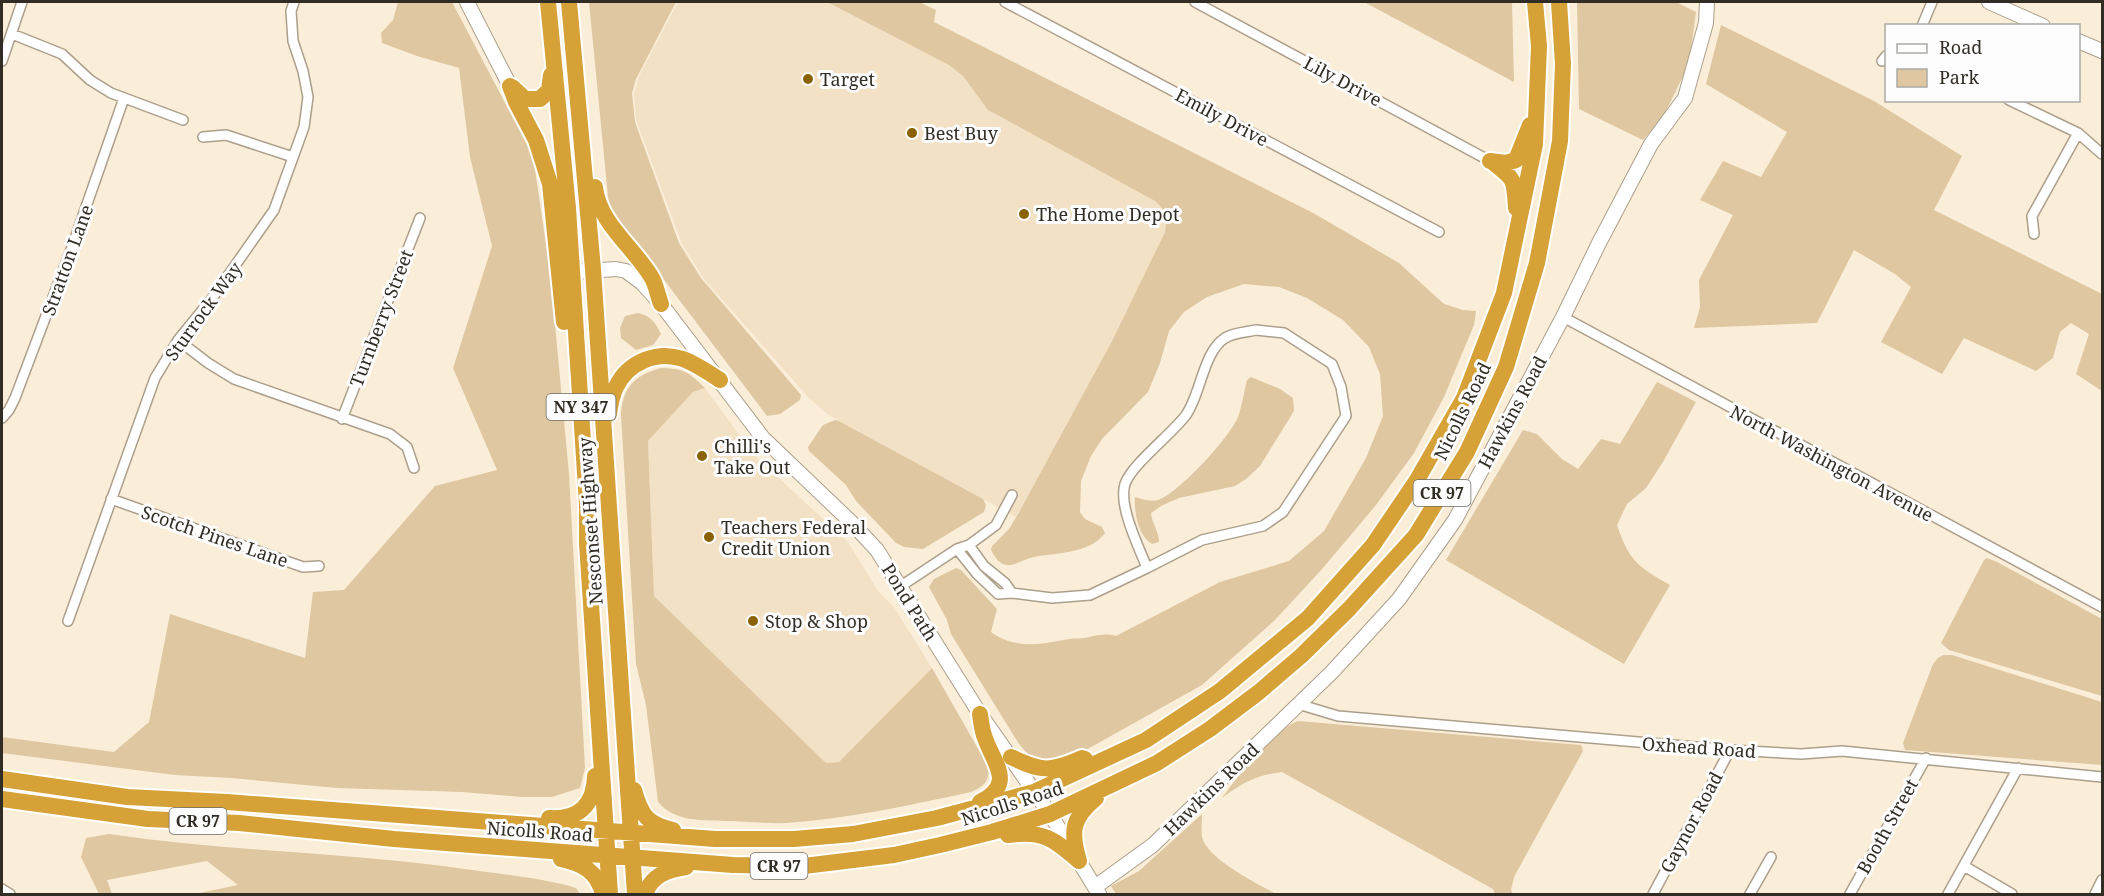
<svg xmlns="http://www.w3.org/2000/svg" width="2104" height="896" font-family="'Noto Serif',serif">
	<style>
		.built { fill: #f3e1c5 }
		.green { fill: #dec7a1 }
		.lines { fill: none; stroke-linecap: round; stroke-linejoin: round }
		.street-casing { stroke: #ac9f8b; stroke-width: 12 }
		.secondary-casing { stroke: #ac9f8b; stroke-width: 16 }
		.highway-casing { stroke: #fff; stroke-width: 20 }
		.street { stroke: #fff; stroke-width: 9 }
		.secondary { stroke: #fff; stroke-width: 14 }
		.highway { stroke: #d6a136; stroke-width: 16 }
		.poi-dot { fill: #8a6201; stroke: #fdfdfd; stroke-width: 2 }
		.labels { text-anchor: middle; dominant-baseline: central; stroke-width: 6; stroke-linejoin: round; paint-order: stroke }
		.shield { fill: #fdfdfd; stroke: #6f6b65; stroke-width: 1.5 }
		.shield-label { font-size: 16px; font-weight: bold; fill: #322d24 }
		.poi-label { font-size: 18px; fill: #322d24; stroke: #fdfdfd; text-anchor: start }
		.street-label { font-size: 18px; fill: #322d24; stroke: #fdfdfd }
	</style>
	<rect width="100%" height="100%" fill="#fbeed8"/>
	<path class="built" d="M678,2h149l122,63 14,11 25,34 167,91 8,7 4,12 -2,12 -54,111 -95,174 -189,-103 -19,-17 -104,-118 -22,-35 -46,-124 -2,-26 6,-20z
		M705,388l50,68 93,86 30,49 16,16 38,61 -93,94 -13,1 -172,-167 -6,-155 45,-49z"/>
	<path class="green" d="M398,2h54l81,154 17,115 19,203 16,294 -5,20 -28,9h-30l-60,-5 -125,-4 -106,-10 -56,-3 -173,-22v-16l112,15 35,-30 21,-108 135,44 8,-66 31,-2 91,-104 62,-16 -44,-102 39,-122 -22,-89 -11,-89 -42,-12 -35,-13 -1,-10 12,-13z
		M589,2h87l-40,77 -4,14 3,29 44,121 22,35 100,117 -1,5 -20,14 -13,2 -158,-209z
		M827,2h92l17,8 -2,12 381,192 84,49 45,41 19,6 13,1 -2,14 -30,72 -30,56 -38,52 -53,63 -48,52 -73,65 -134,75c-25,5 -32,4 -49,-16l-68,-110 -4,-14 -18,-33 5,-8 22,-11 5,2 36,39 -6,23c24,18 52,12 78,7 7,-1 13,0 20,-2 10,-2 17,-4 27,-1l104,-54 69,-21 35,-30 42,-73 17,-42 -3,-42 -11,-27 -26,-27 -36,-22 -28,-11 -35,-3 -37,13 -23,15 -15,19 -9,32 -12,29 -46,47 -11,17 -10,25 -1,31 5,7 17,8 3,6c-16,22 -51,19 -75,25 -7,2 -15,7 -22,7 -9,0 -13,-8 -17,-15l1,-4 17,-17 9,-15 94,-173 53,-109c2,-14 1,-22 -10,-31l-167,-91 -25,-34 -14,-11z
		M1364,2h148l2,80z
		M1577,2h99l20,10 -7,52 -26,53 -20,23 -64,-31z
		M1721,25l153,76 88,55 -28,54 168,84v97l-26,-17 13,-40 -18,-11 -11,9 -7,26 -17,13 -72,-33 -22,36 -61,-32 30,-55 -16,-13 -41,-24 -37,73 -123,5 6,-21 -1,-27 34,-65 -33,-15 23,-39 38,16 26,-45 -81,-48z
		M638,313c13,3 17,9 23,21l-8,11 -17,5 -15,-12 -1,-10 5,-12z
		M661,368c25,1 27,4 44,20l-12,4 -45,49 6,155 172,167 13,-1 93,-94 57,100c0,14 -6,19 -18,24 -61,13 -123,27 -185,31 -20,1 -41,-2 -60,-2 -25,-1 -51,1 -68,-19l-12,-97 -10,-41 -15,-249c1,-27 14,-40 40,-47z
		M1251,377l29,12 13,9 1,13 -34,55 -14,13 -11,7 -56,12 -18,8 -10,7c1,11 8,18 8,29l-7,2c-14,-8 -18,-32 -17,-47 7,2 15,5 23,3 20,-6 72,-63 80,-83 4,-11 6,-25 9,-37z
		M1657,382l39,20 -33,60 -17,26 -19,16 -10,21c12,36 21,42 53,60l-46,79 -178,-104 77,-130 14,4 25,25 16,10 23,-30 19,5z
		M835,420l4,1 144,78 3,6 -2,7 -61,37 -19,-2 -8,-4 -40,-42 -10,-16 -37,-34 -1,-4 15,-22z
		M1987,558l10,4 105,57v77l-153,-46 -8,-7 43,-83z
		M1943,655h9l150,47v63l-197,-15 -2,-7 30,-79 5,-6z
		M1298,721l283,24 2,6 -69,126 -3,13 2,4h-18l-2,-5 -211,-117c-25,3 -40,11 -60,26 18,-24 48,-66 76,-77z
		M1202,814c0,7 -1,16 0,23 5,22 56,47 74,57h-160l-5,-8 28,-15z
		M109,834c121,18 243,18 363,36 35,5 70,8 104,18l4,6h-385l43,-9 -31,-24 -100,19 5,14h-13l-18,-37 5,-19z"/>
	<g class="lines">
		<defs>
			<path id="street" d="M1005,2l434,230
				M1195,2l295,159
				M1922,26l10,-24
				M12,34l50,20 28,26 21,13 72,27
				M2,61l20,-59
				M1882,61l4,-5
				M2009,100l69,33 24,21
				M203,137l23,-2 67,22
				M2034,234l-2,-18 46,-83
				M1563,317l539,290
				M1256,330l28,3 48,31 9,23 5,29 -63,96 -20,14 -61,14 -55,28c-8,-21 -29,-62 -22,-84 7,-20 47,-50 61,-69 15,-21 17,-63 39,-77 7,-5 22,-6 31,-8z
				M178,340l30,23 26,16 156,55 17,13 7,21
				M2,418l7,-8 6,-12 57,-151 52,-149
				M342,419l78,-201
				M111,499l192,68 16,-1
				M957,549l20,25 21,20 14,-1 -7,-10 -21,-17 -15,-21
				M901,586l56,-37 12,-4 27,-20 16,-30
				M1012,593l40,5 38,-3 57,-27
				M68,621l87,-243 23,-38 35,-43 61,-87 30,-83 4,-30 -5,-26 -10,-30 -2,-30 3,-9
				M1298,704l40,12 392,34 71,4 41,-3 260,26
				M1964,866l48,28
				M2,889l8,5
				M1653,894l77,-144
				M1750,894l21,-37
				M1850,894l76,-136
				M1948,894l70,-126
				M2095,894l7,-14"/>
			<path id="secondary" d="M467,2l43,84
				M1989,2l54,24
				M2078,41l24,10
				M572,272l44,-3 10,2 16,12 19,21 102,134 88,84 26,28 103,164 70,100 49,80
				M1095,887l58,-42 179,-173 67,-73 56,-79 108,-203 36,-74 52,-99 34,-46 21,-75 1,-21"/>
			<path id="highway" d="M548,2l20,206 19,296v39l23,351
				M569,2l24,267 42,625
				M510,86l6,16 20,38 14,44 14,138
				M512,87l13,12h15l9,-9 2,-15
				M1490,161l16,2 10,-3 14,-35
				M1491,161c24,19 23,16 25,47
				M595,187c4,37 39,60 57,91 4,7 6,18 9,26
				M609,414c1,-9 3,-18 7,-27 12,-25 41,-37 67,-28 13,5 25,13 37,21
				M980,714c1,8 2,17 5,24 9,26 31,46 -5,64
				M1011,757c31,15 39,15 71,1l3,1
				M2,779l125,18 100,5 488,37h79l59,-5 84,-16 97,-26 112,-52 74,-49 88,-73 65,-73 44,-65 47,-82 40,-105 31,-149 4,-98 -4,-44
				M634,790c7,25 13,34 39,40
				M2,799l146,20 91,4 155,16 339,26 71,1 90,-11 46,-10 52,-13 58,-18 107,-51 53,-34 49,-37 42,-36 48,-47 67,-74 51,-83 39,-85 31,-104 23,-122 3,-77 -4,-62
				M549,818c30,2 45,-13 46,-42
				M1008,835c35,-5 46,4 71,26
				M561,859c22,5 36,12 42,35
				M1079,861c-9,-30 -7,-43 17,-63
				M645,894c7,-19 22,-24 41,-27"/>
		</defs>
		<use href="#street" class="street-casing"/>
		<use href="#secondary" class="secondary-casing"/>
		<use href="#highway" class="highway-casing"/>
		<use href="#street" class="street"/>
		<use href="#secondary" class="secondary"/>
		<use href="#highway" class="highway"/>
	</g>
	<g class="poi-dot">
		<circle cx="808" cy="79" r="6"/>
		<circle cx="912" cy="133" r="6"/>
		<circle cx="1024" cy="214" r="6"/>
		<circle cx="702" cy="456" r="6"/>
		<circle cx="709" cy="537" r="6"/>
		<circle cx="753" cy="621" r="6"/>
	</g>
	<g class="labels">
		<g class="shield">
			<rect x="546.5" y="394" width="69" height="26" rx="4.5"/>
			<rect x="1413.5" y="480" width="57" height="26" rx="4.5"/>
			<rect x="169.5" y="808" width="57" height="26" rx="4.5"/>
			<rect x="750.5" y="853" width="57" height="26" rx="4.5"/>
		</g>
		<g class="shield-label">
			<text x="581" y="407">NY 347</text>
			<text x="1442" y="493">CR 97</text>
			<text x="198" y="821">CR 97</text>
			<text x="779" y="866">CR 97</text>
		</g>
		<g class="poi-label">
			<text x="820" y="79">Target</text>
			<text x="924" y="133">Best Buy</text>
			<text x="1036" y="214">The Home Depot</text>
			<text x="714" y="446">Chilli's<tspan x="714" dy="21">Take Out</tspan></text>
			<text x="721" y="527">Teachers Federal<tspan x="721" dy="21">Credit Union</tspan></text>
			<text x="765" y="621">Stop &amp; Shop</text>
		</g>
		<g class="street-label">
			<text transform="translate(1343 81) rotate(28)">Lily Drive</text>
			<text transform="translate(1222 117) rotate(28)">Emily Drive</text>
			<text transform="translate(67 260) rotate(-70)">Stratton Lane</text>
			<text transform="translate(203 311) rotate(-54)">Sturrock Way</text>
			<text transform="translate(381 318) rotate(-69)">Turnberry Street</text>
			<text transform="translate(1462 411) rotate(-64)">Nicolls Road</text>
			<text transform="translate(1512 412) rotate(-62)">Hawkins Road</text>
			<text transform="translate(1832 463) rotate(28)">North Washington Avenue</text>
			<text transform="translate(590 521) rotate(-94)">Nesconset Highway</text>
			<text transform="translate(215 536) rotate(19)">Scotch Pines Lane</text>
			<text transform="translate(910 602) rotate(58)">Pond Path</text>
			<text transform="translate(1699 747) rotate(4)">Oxhead Road</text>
			<text transform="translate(1211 789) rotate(-44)">Hawkins Road</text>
			<text transform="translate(1012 803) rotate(-18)">Nicolls Road</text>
			<text transform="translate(1691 822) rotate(-62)">Gaynor Road</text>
			<text transform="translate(1887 826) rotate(-61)">Booth Street</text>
			<text transform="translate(540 831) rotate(4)">Nicolls Road</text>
		</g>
	</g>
	<rect width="2104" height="896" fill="none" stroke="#322d24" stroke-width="6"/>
	<rect x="1885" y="24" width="195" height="78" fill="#fdfdfd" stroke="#acaaa6" stroke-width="1.5"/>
	<rect x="1897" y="44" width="30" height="9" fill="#ffffff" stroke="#acaaa6" stroke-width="1.5"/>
	<text x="1939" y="54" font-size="18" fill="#322d24">Road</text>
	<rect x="1897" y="69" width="30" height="18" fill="#dec7a1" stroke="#acaaa6" stroke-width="1.5"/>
	<text x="1939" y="84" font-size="18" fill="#322d24">Park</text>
</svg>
